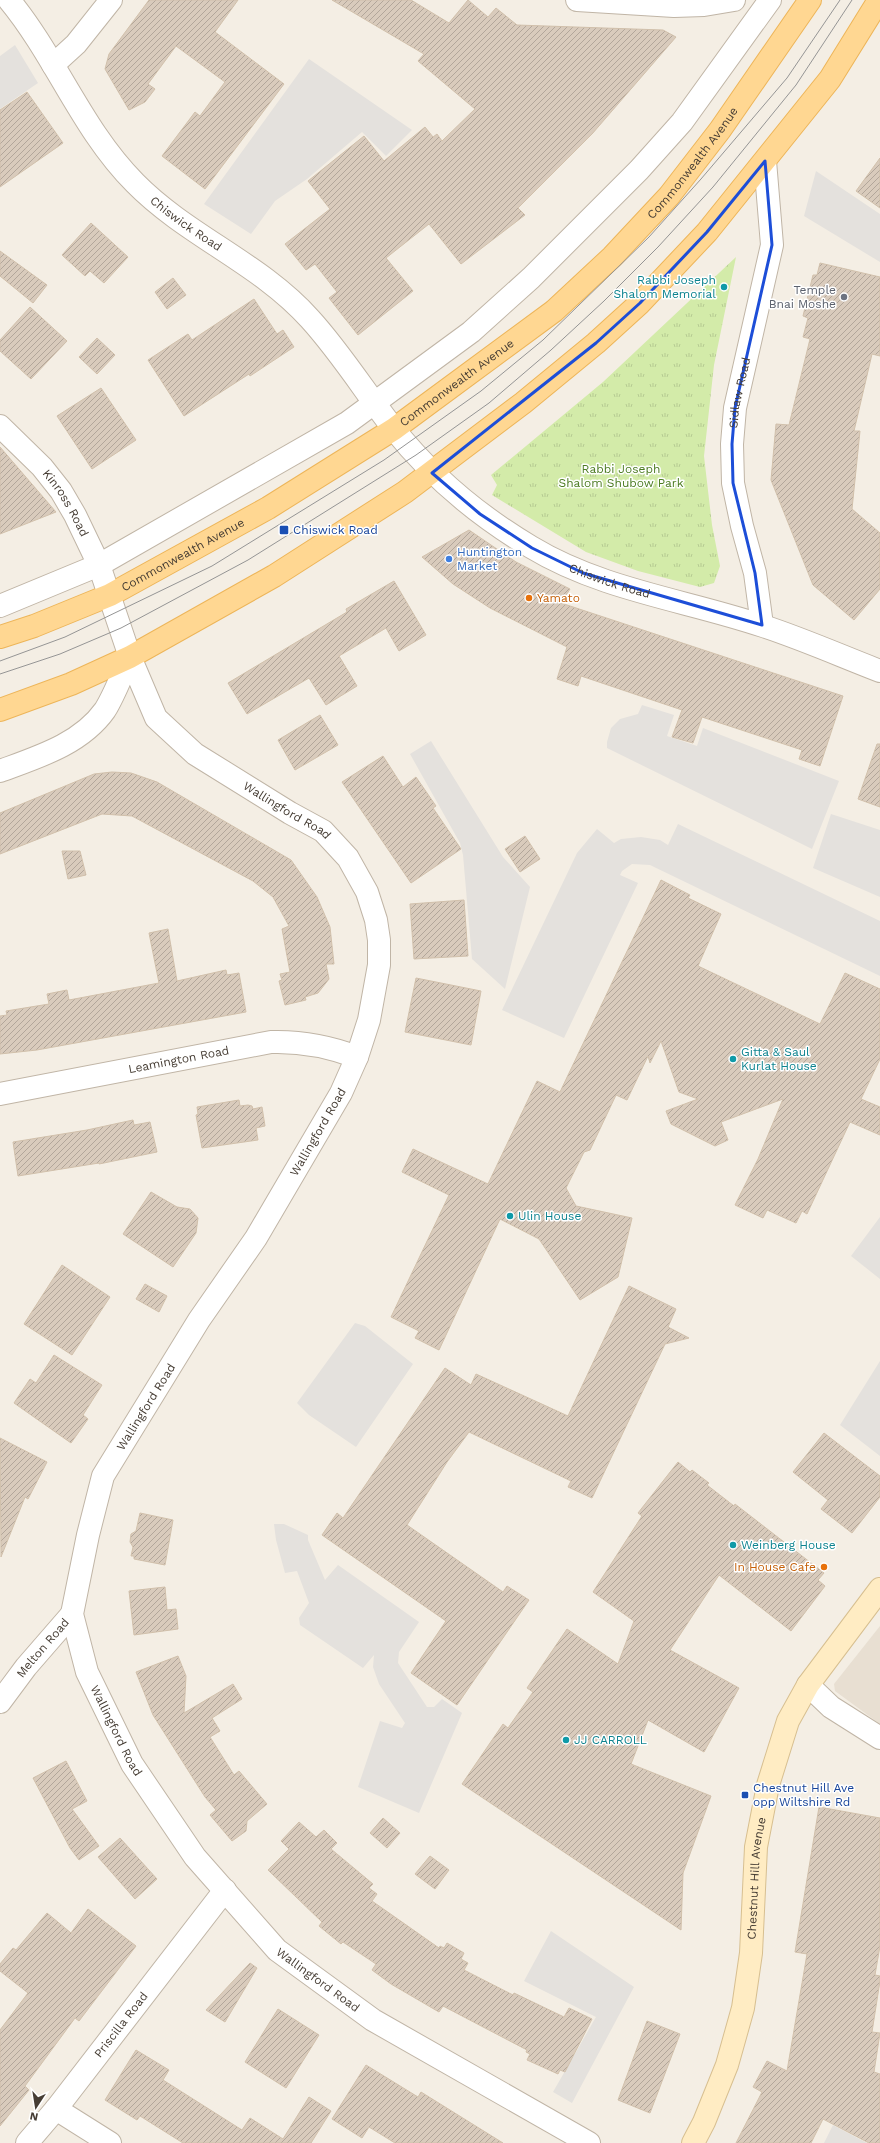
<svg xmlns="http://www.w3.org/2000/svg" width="880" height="2143" font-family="'Work Sans',sans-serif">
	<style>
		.residential { fill: #e8dfd2 }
		.grass { fill: url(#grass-tufts) }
		.parking { fill: #e4e1dd }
		.building { fill: url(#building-hatch); stroke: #d1c0ab }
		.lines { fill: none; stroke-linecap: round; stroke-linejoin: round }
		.minor-casing { stroke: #c0b5a6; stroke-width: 24 }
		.secondary-casing { stroke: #d7bf90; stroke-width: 24 }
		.primary-casing { stroke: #edb559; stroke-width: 24 }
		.minor { stroke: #fff; stroke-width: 22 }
		.secondary { stroke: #ffecc3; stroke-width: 22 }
		.primary { stroke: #ffd792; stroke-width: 22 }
		.tram { stroke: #959595; stroke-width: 1 }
		.marked { fill: none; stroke: #1d4ed8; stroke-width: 3; stroke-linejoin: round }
		.culture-dot { fill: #0f9aa8; stroke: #fff; stroke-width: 1.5 }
		.worship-dot { fill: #6b7280; stroke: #fff; stroke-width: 1.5 }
		.transit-dot { fill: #1a4fb4; stroke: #fff; stroke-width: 1.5 }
		.shop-dot { fill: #3f7fe0; stroke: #fff; stroke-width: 1.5 }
		.food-dot { fill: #e8710a; stroke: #fff; stroke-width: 1.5 }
		.labels { text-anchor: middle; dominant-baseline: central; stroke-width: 3; stroke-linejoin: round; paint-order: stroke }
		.street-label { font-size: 12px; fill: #463d34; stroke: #fff }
		.culture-label { font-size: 12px; fill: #0d838f; stroke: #fff; text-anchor: start }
		.worship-label { font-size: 12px; fill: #5b616d; stroke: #fff; text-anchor: end }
		.park-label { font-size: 12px; fill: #4c7c22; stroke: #fff }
		.transit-label { font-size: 12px; fill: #164399; stroke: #fff; text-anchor: start }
		.shop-label { font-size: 12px; fill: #366cbe; stroke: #fff; text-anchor: start }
		.food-label { font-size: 12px; fill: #c56008; stroke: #fff; text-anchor: start }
	</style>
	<defs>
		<pattern id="grass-tufts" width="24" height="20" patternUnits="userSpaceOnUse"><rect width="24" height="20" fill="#d3eba9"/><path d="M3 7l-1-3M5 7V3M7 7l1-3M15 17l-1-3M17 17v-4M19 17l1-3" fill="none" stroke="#b6ca92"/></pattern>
		<pattern id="building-hatch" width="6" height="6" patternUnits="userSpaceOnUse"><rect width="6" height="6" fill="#d9cbbc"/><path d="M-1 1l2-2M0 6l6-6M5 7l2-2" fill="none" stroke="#b2a69a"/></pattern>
	</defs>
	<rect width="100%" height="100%" fill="#f4eee4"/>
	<path class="residential" d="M880,1626v98l-45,-33 -1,-7z"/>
	<path class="grass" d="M736,257l-22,108 -10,91 8,69 8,41 -6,17 -14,4 -62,-16 -52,-19 -94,-57 5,-10 -6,-10 112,-93z"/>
	<path class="parking" d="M15,45l23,38 -38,26v-53z
		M309,59l103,71 -26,26 -24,-24 -55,47 -32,22 -24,33 -47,-30z
		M816,171l64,43v48l-76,-46z
		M642,705l32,10 -7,21 30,10 6,-18 136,53 -27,68 -205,-101v-6l4,-14 9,-9 18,-5z
		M431,741l72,116 27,30 -25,102 -33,-30 -9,-104 -3,-12 -50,-89z
		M831,814l49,16v67l-67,-29z
		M678,824l202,97v55l-230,-111 -18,-1 -10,7 -2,4 18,8 -74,155 -62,-28 75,-157 20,-24 17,14 7,-4 20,-2 19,3 8,5z
		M880,1217v62l-29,-23z
		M355,1323l10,3 48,38 -57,83 -47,-32 -12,-12z
		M880,1361v95l-40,-31z
		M274,1524h10l24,11v5l17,40 13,-15 81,57 -20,30 -1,11 29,44h7l8,-8 20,14 -43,100 -61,-26 22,-66 22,7 3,-5 -26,-39 -6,-17 1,-12 -11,13 -63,-43 -1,-7 10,-15 -12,-32 -12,2 -9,-33z
		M551,1931l83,56 -62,116 -19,-11 43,-75 -72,-36z
		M833,2125l34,18h-43z"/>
	<path class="building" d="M149,0h89l-23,32 69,52 -79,105 -43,-33 33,-44 5,4 25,-34 -49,-36 -28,38 7,5 -10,13 -16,8 -24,-41 4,-15z
		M332,0h79l38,23 19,-23 20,17 8,-9 21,17 146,5 13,7 -84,97 -74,74 7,7 -64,49 -32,-40 -43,34 27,33 -55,44 -29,-37 8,-6 -22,-28 -9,6 -21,-26 45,-35 -22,-28 56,-45 20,25 41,-34 8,10 4,-3 5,7 33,-32 -57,-48 6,-7z
		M27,92l36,51 -63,44v-77z
		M880,158v50l-24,-17z
		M91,223l37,34 -24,26 -14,-12 -5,5 -23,-21z
		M0,251l47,34 -14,18 -33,-27z
		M820,263l60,14v79l-8,-2 -18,77h6l-8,78 28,24v56l-26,31 -41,-35 -42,-105 5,-56 13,1 21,-86 -7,-2 5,-19 -5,-2 10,-41h4z
		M173,278l13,17 -19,14 -12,-17z
		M254,299l23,35 6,-4 11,17 -44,29 -1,-2 -65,42 -36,-56 40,-26 4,6z
		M30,307l37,34 -36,38 -31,-28v-11z
		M97,338l18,17 -18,19 -18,-17z
		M101,388l35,52 -44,29 -35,-53z
		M0,447l56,65 -56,22z
		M469,530l47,32 54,27 -9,14 282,93 -23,70 -21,-7 3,-9 -100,-33 -9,26 -21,-6 10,-27 -101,-34 -3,10 -21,-7 10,-32 -77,-39 -37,-24 -31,-27z
		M394,581l32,54 -27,16 -13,-23 -47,28 18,30 -31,19 -17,-27 -62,36 -19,-31 119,-71 -1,-3z
		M320,715l18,30 -43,25 -17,-30z
		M877,744h3v63l-22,-8z
		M383,756l20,31 13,-10 20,29 -3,2 28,41 -50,34 -69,-101z
		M112,772l19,1 26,9 134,78 26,37 13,30 4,37h-8l3,15 -11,14 -13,4 1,3 -21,5 -6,-24 3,-1 -2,-6 10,-2 -8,-43 7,-3 -16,-29 -20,-16 -121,-65 -30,-2 -102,40v-41l94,-39z
		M525,836l15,23 -20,13 -15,-23z
		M62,851h18l6,24 -18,4z
		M661,880l29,15 -2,3 33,16 -23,52 122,58 25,-51 35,16v70l-19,40 19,8v28l-30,-13 -43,92 -5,-3 -6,12 -29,-13 -4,8 -28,-13 23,-46 25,-60 -62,23 7,18 -13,6 -44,-22 -5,-13 32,-12 -19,-7 -18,-51 -11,22 -2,-7 -21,44 -11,-5 -26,55 -6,2 -18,36 10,18 56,12 -14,59 -38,23 -41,-61 -39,-20 -61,131 -24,-12 4,-7 -28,-14 58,-122 -47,-23 11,-23 75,35 49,-103 23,11z
		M464,900l4,56 -54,3 -4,-55z
		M168,929l9,52 49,-11 1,5 12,-2 7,39 -209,38 -37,4v-38l7,-1 -1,-4 43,-7 -2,-10 20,-4 2,10 90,-17 -10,-50z
		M416,978l65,13 -10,54 -66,-13z
		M239,1100l1,6 8,-1 4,1 1,3 9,-2 3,19 -9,2 2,12 -56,8 -6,-33 2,-1 -1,-7z
		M133,1120l1,5 16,-3 7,30 -58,12v-1l-81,13 -5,-34 74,-12z
		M151,1192l26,15 13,2 8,9 -2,15 -23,34 -50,-33z
		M62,1265l48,32 -38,58 -48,-31z
		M145,1284l22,12 -8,16 -23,-13z
		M629,1286l47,23 -8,18 21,11 -24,6 -73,154 -24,-11 3,-6 -102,-49 -22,30 -40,63 96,67 4,-6 22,14 -72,105 -46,-32 35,-52 -124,-86 15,-22 6,5 102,-150 26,17 5,-11 92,42z
		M54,1355l48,30 -19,30 5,4 -17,24 -57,-40 16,-24 6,4z
		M824,1433l56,43v21l-28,36 -31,-24 7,-9 -35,-28z
		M0,1438l47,24 -19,37 -3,-2 -24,60z
		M678,1462l12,10 2,-2 17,13 -2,2 27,21 1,-2 89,69 -6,7 7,6 -34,45 -72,-56 -49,75 69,38 -35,64 -56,-32 -17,44 80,32 -28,77 -2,57 -219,-146 41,-60 5,4 25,-36 -6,-4 40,-59 51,35 16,-43 -41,-29 49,-76 -4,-3z
		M140,1513l33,7 -8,45 -31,-6v-3h-3l2,-9 -3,-5 1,-8 5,-3z
		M165,1587l2,23 9,-1 2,20 -44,6 -5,-44z
		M178,1656l8,20 -2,37 49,-29 9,15 -30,19 8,13 -10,6 24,38 5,-4 28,33 -20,17 -1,10 -14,10 -22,-26 6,-5 -11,-13 -52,-82 -17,-43z
		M66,1761l21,40 -15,8 27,37 -20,14 -9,-12 -37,-70z
		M819,1807l61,11v128l-5,29 5,1v5l-8,51 8,1 -6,39 6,2v69h-11l-46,-24 -12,24h-75l26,-51 -9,-5 14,-26 20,10 20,-117 -12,-2z
		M383,1818l17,15 -13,15 -17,-15z
		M299,1822l17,15 8,-7 13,13 -6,6 42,35 -4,4 8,6 -5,7 67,47 1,-2 4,2 3,-5 17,10 -3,6 7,4 -4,7 49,25 1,-2 50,24 5,-9 23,11 -27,53 -5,-2 -2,4 -31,-14 3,-6 -4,-2 1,-2 -84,-44 -4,6 -48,-28 -19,-14 4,-6 -33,-22 -2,2 -22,-18 3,-4 -54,-52 21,-21 -8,-8z
		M120,1838l37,41 -22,20 -37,-42z
		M430,1856l19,14 -14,19 -20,-15z
		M88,1909l48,37 -57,75 -4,-3 -50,68 4,4 -29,36v-96l28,-37 -28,-22v-7l13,-16 3,2 31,-37 24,20z
		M250,1963l7,5 -32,54 -19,-12z
		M278,2009l41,26 -33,53 -41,-26z
		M647,2021l33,13 -30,79 -32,-13z
		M136,2050l33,20 -6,10 79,50 8,-12 33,21 26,-42 22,14 -20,32h-128l-43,-27 -3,4 -32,-20z
		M366,2065l52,32 3,-5 82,51h-108l-26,-16 -7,11 -30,-19z"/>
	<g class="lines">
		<defs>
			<g id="minor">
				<path id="s1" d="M9,0c47,57 73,130 126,183 52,53 125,80 175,136 31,34 55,73 83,109 38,48 86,88 138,119 71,43 155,53 232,79 40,13 78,30 117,45"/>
				<path d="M577,0l97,6 30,-1 30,-5"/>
				<path d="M53,65l23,-21 35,-44"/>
				<path id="s2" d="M0,426l42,41 19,24 14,24 24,50 31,92 26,61 39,36 95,59 33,18 25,27 19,34 9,28 3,20v25l-10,55 -12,37 -16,36 -85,145 -57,82 -96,156 -15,59 -16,79 15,58 45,92 63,93 82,93 96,70 216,123"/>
				<path d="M0,606l99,-41 248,-142 124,-91 60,-54 108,-108 43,-48 88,-122"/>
				<path id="s3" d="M762,625l-7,-52 -13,-47 -9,-43 -1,-39 3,-36 37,-163 -7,-84"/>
				<path d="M0,771c38,-14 81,-27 105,-61 10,-16 17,-36 25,-53"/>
				<path id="s4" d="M0,1094l271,-52c31,-1 57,4 86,15"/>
				<path d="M808,1685l23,22 49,31"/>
				<path id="s5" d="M0,1702l26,-35 46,-53"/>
				<path d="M56,2109l54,34"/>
				<path id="s6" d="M27,2143l29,-34 169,-219"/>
			</g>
			<g id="secondary">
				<path id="s7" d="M693,2143l11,-21 23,-57 16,-57 8,-55 5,-106 12,-62 20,-64 20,-36 72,-96"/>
			</g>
			<g id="primary">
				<path id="s8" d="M0,637l34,-11 76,-31 158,-87 126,-79 160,-118 58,-54 57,-61 51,-66 90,-130"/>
				<path d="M0,710l71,-26 59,-27 144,-81 131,-84 118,-89 73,-60 44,-40 67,-71 123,-153 49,-79"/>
			</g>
		</defs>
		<use href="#minor" class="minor-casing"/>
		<use href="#secondary" class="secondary-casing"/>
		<use href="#primary" class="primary-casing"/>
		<use href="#minor" class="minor"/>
		<use href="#secondary" class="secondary"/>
		<use href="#primary" class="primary"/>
		<path class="tram" d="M0,661l65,-24 147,-71 172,-106 97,-69 62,-51 106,-103 52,-58 86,-101 53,-78
			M0,674l60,-20 61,-26 127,-68 168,-105 73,-52 62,-53 53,-49 54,-54 55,-60 83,-102 56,-85"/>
	</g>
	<path class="marked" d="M765,161l7,84 -37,163 -3,36 1,39 22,90 7,52 -179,-52 -51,-25 -52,-34 -48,-41 164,-130 44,-40 67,-71z"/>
	<g class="culture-dot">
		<circle cx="724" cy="287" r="4"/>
		<circle cx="733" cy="1059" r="4"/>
		<circle cx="510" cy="1216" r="4"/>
		<circle cx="733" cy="1545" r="4"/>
		<circle cx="566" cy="1740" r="4"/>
	</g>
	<circle class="worship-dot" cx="844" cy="297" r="4"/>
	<g class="transit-dot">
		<rect x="279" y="525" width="10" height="10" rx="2"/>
		<rect x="741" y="1791" width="8" height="8" rx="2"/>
	</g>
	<circle class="shop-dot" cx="449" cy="559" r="4"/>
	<g class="food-dot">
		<circle cx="529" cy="598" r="4"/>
		<circle cx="824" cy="1567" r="4"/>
	</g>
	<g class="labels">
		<g class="street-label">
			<text stroke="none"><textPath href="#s8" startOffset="849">Commonwealth Avenue</textPath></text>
			<text stroke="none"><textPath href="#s1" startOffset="288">Chiswick Road</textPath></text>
			<text stroke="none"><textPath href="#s8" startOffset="525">Commonwealth Avenue</textPath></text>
			<text stroke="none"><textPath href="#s3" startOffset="236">Sidlaw Road</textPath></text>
			<text stroke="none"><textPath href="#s2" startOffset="102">Kinross Road</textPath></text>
			<text stroke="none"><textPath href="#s8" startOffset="201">Commonwealth Avenue</textPath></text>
			<text stroke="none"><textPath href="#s1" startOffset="851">Chiswick Road</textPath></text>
			<text stroke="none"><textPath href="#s2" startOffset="497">Wallingford Road</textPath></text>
			<text stroke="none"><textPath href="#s4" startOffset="182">Leamington Road</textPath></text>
			<text transform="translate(318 1132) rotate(-60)">Wallingford Road</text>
			<text transform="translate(146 1407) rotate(-58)">Wallingford Road</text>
			<text stroke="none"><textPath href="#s5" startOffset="69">Melton Road</textPath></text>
			<text stroke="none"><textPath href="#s2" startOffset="1541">Wallingford Road</textPath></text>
			<text stroke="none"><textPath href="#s7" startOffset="275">Chestnut Hill Avenue</textPath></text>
			<text stroke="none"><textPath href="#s2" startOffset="1865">Wallingford Road</textPath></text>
			<text stroke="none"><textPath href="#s6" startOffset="151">Priscilla Road</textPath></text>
		</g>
		<g class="culture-label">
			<text x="716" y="280" text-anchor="end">Rabbi Joseph<tspan x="716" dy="14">Shalom Memorial</tspan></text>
			<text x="741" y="1052">Gitta &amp; Saul<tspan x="741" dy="14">Kurlat House</tspan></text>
			<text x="518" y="1216">Ulin House</text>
			<text x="741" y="1545">Weinberg House</text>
			<text x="574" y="1740">JJ CARROLL</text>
		</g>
		<g class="worship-label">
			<text x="836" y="290">Temple<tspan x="836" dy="14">Bnai Moshe</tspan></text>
		</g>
		<g class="park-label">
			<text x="621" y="469">Rabbi Joseph<tspan x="621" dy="14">Shalom Shubow Park</tspan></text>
		</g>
		<g class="transit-label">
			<text x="293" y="530">Chiswick Road</text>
			<text x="753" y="1788">Chestnut Hill Ave<tspan x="753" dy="14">opp Wiltshire Rd</tspan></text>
		</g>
		<g class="shop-label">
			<text x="457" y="552">Huntington<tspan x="457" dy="14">Market</tspan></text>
		</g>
		<g class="food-label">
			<text x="537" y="598">Yamato</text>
			<text x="816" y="1567" text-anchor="end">In House Cafe</text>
		</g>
	</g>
	<g transform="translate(36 2107) rotate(192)" stroke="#ffffff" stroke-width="3" paint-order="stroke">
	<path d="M0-3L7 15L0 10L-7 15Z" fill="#463d34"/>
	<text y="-6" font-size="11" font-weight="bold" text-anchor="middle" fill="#463d34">N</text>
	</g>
</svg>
